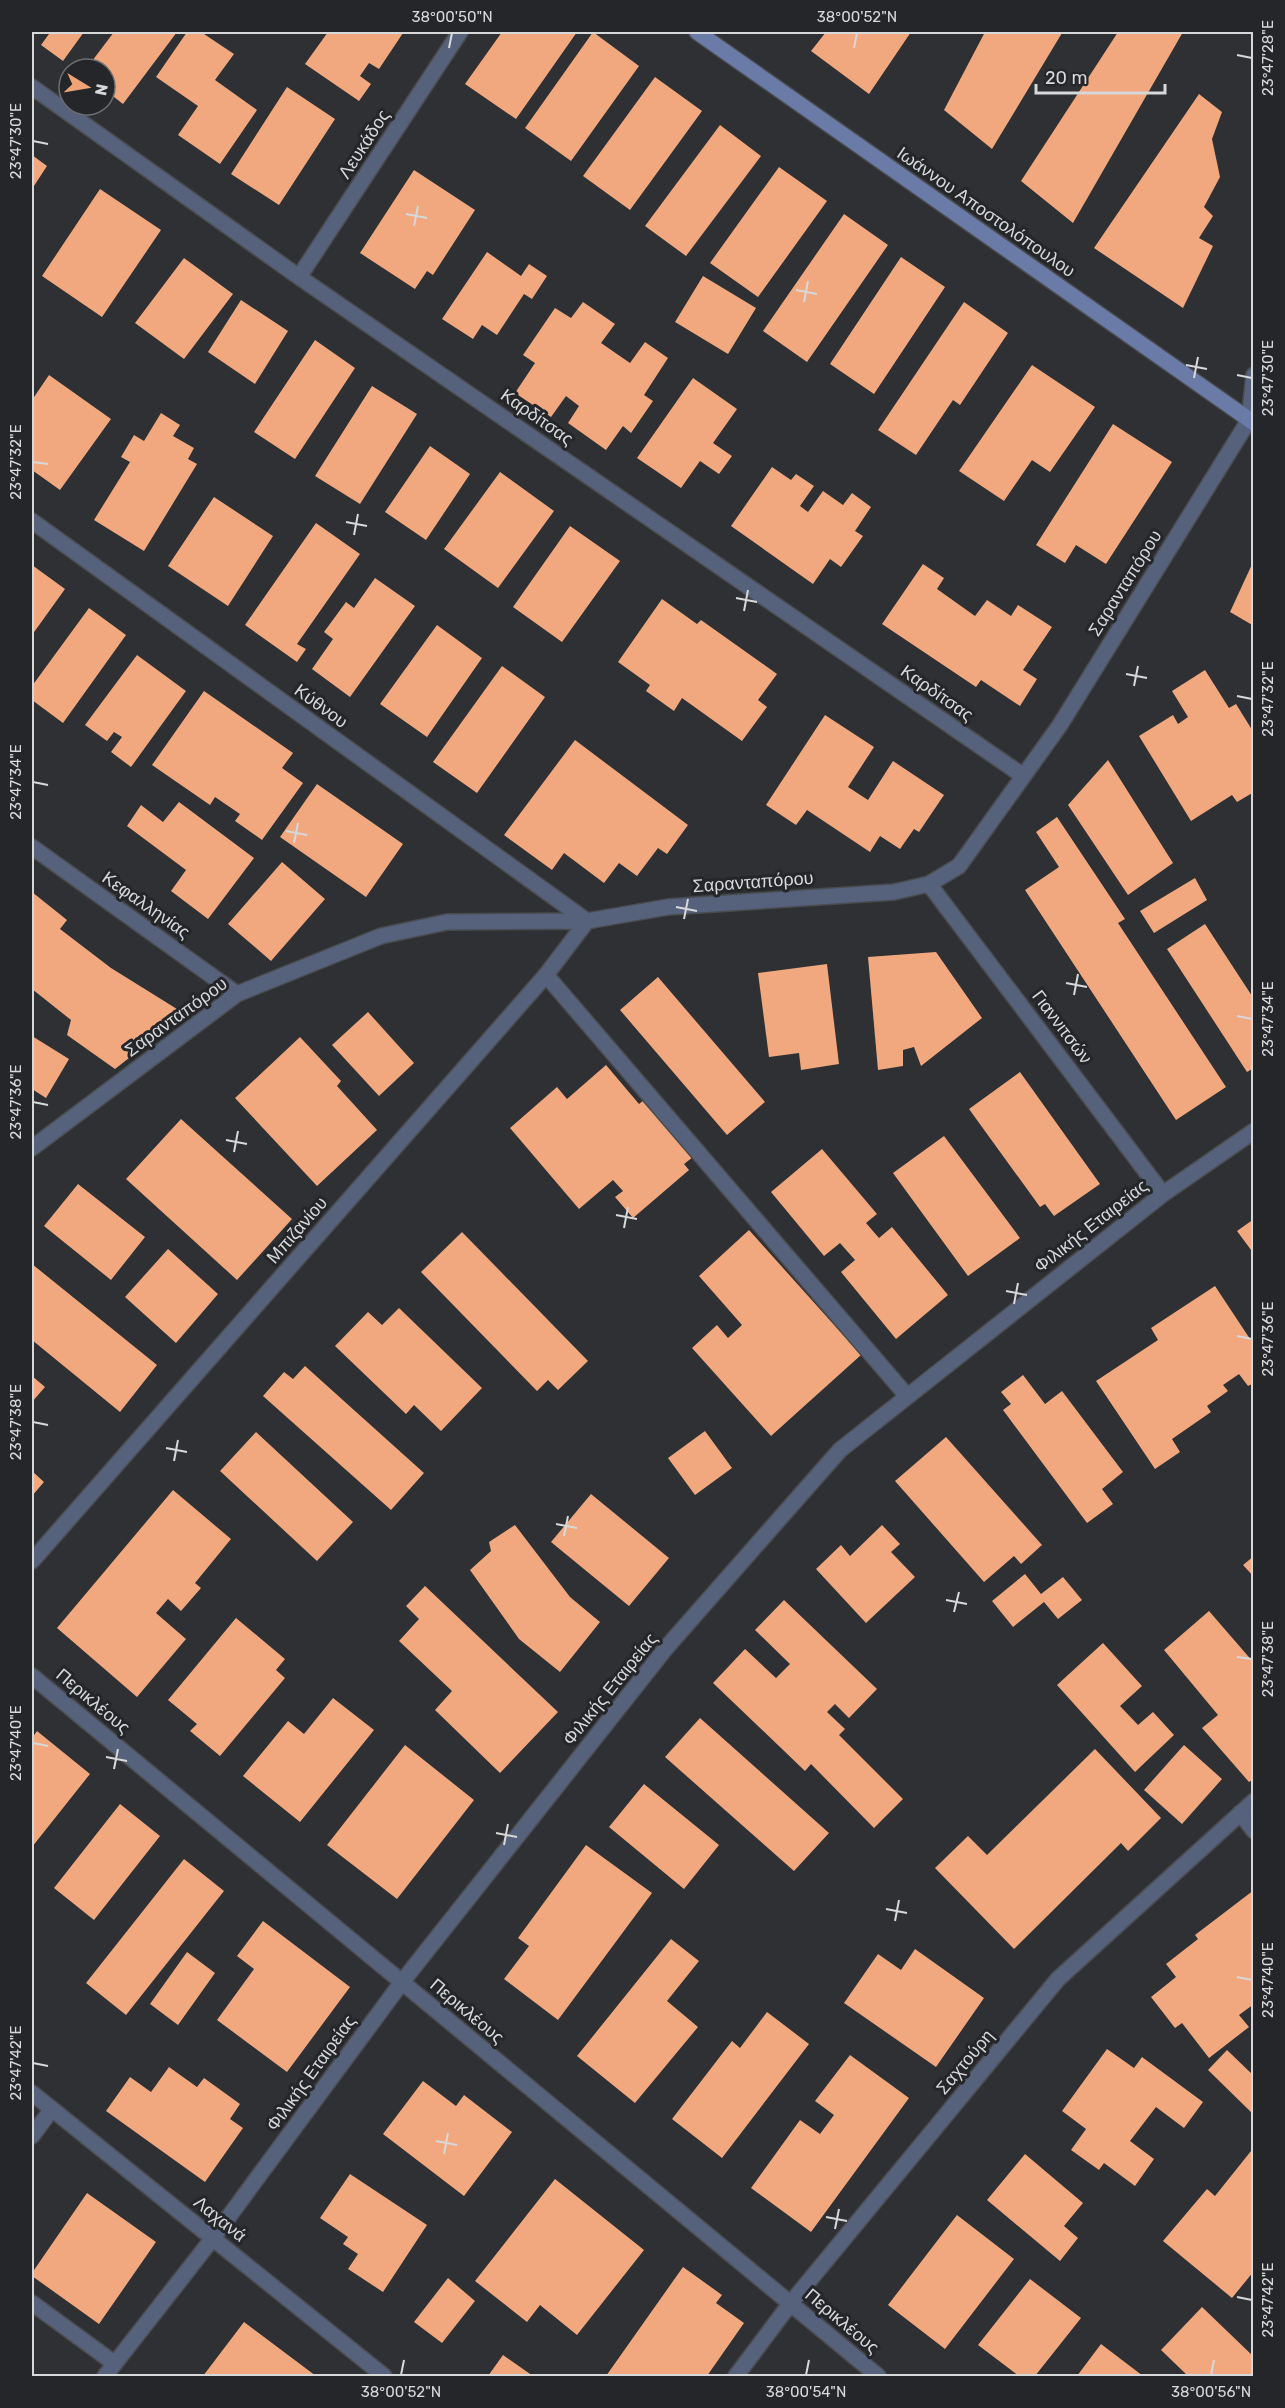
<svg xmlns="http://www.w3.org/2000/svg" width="1285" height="2408" font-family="Rubik,sans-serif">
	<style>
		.building { fill: #f1a87f }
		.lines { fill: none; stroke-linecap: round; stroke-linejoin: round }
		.lane-casing { stroke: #494b4e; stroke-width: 18 }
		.street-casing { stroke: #494b4e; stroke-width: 18 }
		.secondary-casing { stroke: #494b4e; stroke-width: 18 }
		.lane { stroke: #56617c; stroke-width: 15 }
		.street { stroke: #56617c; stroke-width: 15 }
		.secondary { stroke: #6b7ba7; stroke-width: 15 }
		.ticks { fill: none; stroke: #d7d8da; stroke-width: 2 }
		.labels { text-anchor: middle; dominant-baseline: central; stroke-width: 6; stroke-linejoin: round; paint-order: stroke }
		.street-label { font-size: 18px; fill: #d7d8da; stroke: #252629 }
		.neatline { fill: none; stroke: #d7d8da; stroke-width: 2 }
		.ticks-label { font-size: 15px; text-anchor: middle; fill: #d7d8da }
	</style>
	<rect width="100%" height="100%" fill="#2e3033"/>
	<path class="building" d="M45,32h39l-21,29 -22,-16 8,-11z
		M114,32h63l-54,72 -18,-14v-21h-19z
		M187,32h14l33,22 -19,26 42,30 -37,54 -42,-29 20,-29 -42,-29z
		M328,32l75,1 -24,36 -10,-6 -9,13 11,8 -12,17 -54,-37z
		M502,32h75l-61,87 -51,-35z
		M593,32l46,34 -68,95 -46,-33z
		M826,32h85l-42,62 -58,-43z
		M985,32l77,1 -70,116 -48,-39z
		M1118,32h65l-110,191 -52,-42z
		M655,77l47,34 -72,99 -47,-34z
		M287,87l48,32 -56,86 -48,-31z
		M1199,94l23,18 -10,27 8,38 -16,30 9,9 -14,22 14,8 -30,62 -89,-60z
		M720,125l41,31 -75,100 -41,-30z
		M32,155l15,11 -15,23z
		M779,167l48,34 -69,96 -48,-34z
		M414,170l61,40 -42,65 -6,-4 -12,18 -55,-36z
		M100,189l61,41 -59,87 -60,-41z
		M844,214l44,31 -81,117 -44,-31z
		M487,252l34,24 8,-12 18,12 -15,23 -8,-5 -27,41 -15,-10 -9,14 -31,-20z
		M901,257l44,30 -71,107 -44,-30z
		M184,258l49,36 -49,65 -49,-36z
		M703,276l53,32 -28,46 -53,-32z
		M241,300l47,31 -33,53 -47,-32z
		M583,302l32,22 -14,19 29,20 15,-21 23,16 -24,37 9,6 -22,32 -8,-7 -17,24 -38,-27 11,-17 -13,-10 -15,21 -36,-24 20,-30 -12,-8 32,-47 16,10z
		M964,302l44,31 -48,72 -7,-5 -37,55 -38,-25z
		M315,340l40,28 -60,91 -41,-27z
		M1032,365l63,42 -45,65 -18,-12 -28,41 -45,-30z
		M49,375l62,44 -51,71 -28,-20v-70z
		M693,378l44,31 -24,34 19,13 -13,18 -19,-13 -19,27 -44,-30z
		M372,386l45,28 -57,90 -45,-28z
		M161,413l19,12 -7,11 21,12 -6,11 9,5 -53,87 -50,-31 36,-58 -9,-5 13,-22 10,6z
		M1113,424l59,38 -66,102 -30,-19 -11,18 -29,-18z
		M430,446l40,28 -44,66 -41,-28z
		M772,467l19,13 5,-6 18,12 -14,20 8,6 15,-21 20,14 9,-12 19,14 -16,24 8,5 -22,31 -11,-8 -17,25 -82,-58z
		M500,472l54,39 -56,77 -54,-39z
		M214,497l59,39 -45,70 -60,-40z
		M316,523l44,31 -63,90 9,5 -9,13 -52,-37z
		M570,526l50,35 -58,81 -49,-35z
		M1254,560v66l-24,-14z
		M923,564l21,14 -7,11 38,27 12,-16 24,16 7,-11 34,22 -29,43 14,9 -17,27 -39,-26 -5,7 -94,-63z
		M32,565l33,24 -33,46z
		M375,578l40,28 -65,91 -38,-28 21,-30 -9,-7 22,-30 8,6z
		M662,599l35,25 4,-4 76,54 -19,26 9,7 -25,34 -60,-43 -8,13 -28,-20 4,-6 -32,-23z
		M89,608l37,27 -63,88 -31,-23v-14z
		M437,625l45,33 -55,79 -47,-33z
		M137,655l49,36 -55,76 -20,-15 11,-15 -8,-5 -7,9 -22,-16z
		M502,666l43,31 -68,96 -44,-31z
		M1205,670l24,38 7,-4 18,29v59l-17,10 -5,-7 -41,26 -52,-85 34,-21 5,9 10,-7 -16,-26z
		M204,691l89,62 -11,15 21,15 -41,57 -27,-19 5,-7 -25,-17 -5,8 -58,-40z
		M825,715l49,32 -26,40 20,13 25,-39 51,34 -25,37 -5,-3 -14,20 -20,-13 -10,16 -63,-42 -11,15 -30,-20z
		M575,740l113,85 -21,29 -9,-6 -21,28 -18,-13 -15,20 -40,-30 -12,17 -48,-35z
		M1108,760l65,103 -45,32 -60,-90z
		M317,784l86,60 -37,53 -86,-60z
		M179,802l75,56 -46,61 -37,-28 15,-21 -59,-44 14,-21 22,17z
		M1057,817l68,102 -7,4 108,164 -50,33 -151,-230 34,-23 -23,-35z
		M282,862l43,37 -54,62 -43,-37z
		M1195,878l12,22 -53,33 -14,-22z
		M32,892l35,28 -7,9 51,39 74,46 -70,55 -48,-34 4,-15 -39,-31z
		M1205,924l49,75v69l-7,4 -80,-123z
		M936,952l46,66 -61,48 -7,-19 -11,3v16l-25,4 -10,-113z
		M827,964l12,100 -38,6 -2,-17 -30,4 -11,-84z
		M658,977l107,125 -38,33 -107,-125z
		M368,1012l46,51 -35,33 -47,-51z
		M32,1036l37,23 -23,39 -14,-9z
		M300,1037l41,44 -4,5 40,44 -60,56 -82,-88z
		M606,1065l33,39 5,-4 49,57 -9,7 5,6 -56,48 -18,-21 8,-6 -10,-11 -34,29 -69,-81 47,-41 10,12z
		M1020,1072l80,112 -46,32 -9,-12 -5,3 -71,-98z
		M181,1119l111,100 -55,61 -111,-101z
		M944,1136l76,102 -52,38 -75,-103z
		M822,1149l55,65 -11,9 13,15 13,-11 56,68 -52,44 -55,-67 14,-12 -15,-17 -16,13 -53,-64z
		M78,1184l67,53 -34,43 -67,-54z
		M1254,1219v35l-17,-23z
		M749,1230l112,125 -90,81 -79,-88 25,-23 11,13 14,-13 -43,-49z
		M462,1232l126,129 -30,29 -10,-10 -11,11 -116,-119z
		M168,1249l50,45 -42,49 -51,-46z
		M32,1264l125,101 -37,47 -88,-72z
		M1215,1286l39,59v38l-6,3 -9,-12 -16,11 5,6 -21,15 4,6 -39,27 8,13 -25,17 -59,-88 62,-41 -7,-12z
		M399,1308l83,80 -41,43 -27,-26 -8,9 -71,-68 33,-34 14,13z
		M305,1366l119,107 -33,37 -128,-114 21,-24 9,7z
		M1023,1375l22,29 17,-13 61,81 -21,17 11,15 -26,19 -84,-113 8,-6 -10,-12z
		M32,1376l13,11 -13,15z
		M705,1431l27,37 -37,27 -27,-37z
		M256,1432l97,90 -36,39 -97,-90z
		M946,1437l96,108 -21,19 -7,-8 -30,26 -89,-101z
		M32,1471l12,11 -12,14z
		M173,1490l58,49 -36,44 6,5 -20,23 -13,-12 -12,14 30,26 -49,58 -80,-69z
		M591,1494l78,64 -40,48 -78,-64z
		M515,1525l55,72 30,25 -40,50 -41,-33 -49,-69 21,-19 -2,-9z
		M882,1525l18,19 -9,8 24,25 -49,46 -50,-54 25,-24 9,11z
		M1254,1556v21l-11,-12z
		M1025,1574l16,20 22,-17 19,23 -24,19 -14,-17 -31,25 -21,-26z
		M425,1586l133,126 -58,61 -65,-63 17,-19 -53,-50 20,-22 -13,-13z
		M784,1600l93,89 -28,29 -14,-14 -8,8 18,17 -6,6 64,64 -29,29 -63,-64 -6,7 -92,-88 32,-34 31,29 14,-14 -35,-34z
		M1209,1611l45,52v116l-5,3 -47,-54 16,-13 -54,-65z
		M236,1618l49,41 -9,11 9,8 -65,78 -30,-25 7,-7 -29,-24z
		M1103,1643l39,43 -22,20 18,19 15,-13 21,23 -39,37 -78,-87z
		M333,1698l41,32 -74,92 -57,-46 45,-55 16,13z
		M700,1718l129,115 -35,38 -129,-114z
		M37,1731l53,43 -58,73v-109z
		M405,1745l69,55 -77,99 -70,-54z
		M1184,1745l38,34 -40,45 -38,-34z
		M1095,1749l66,69 -33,33 -7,-8 -107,106 -79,-81 33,-32 19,19z
		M644,1784l75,61 -35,44 -75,-62z
		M120,1804l40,32 -66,84 -40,-32z
		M586,1845l66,48 -94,127 -54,-41 25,-33 -11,-8z
		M184,1859l40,32 -98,124 -40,-32z
		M1254,1890v114l-15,11 10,12 -40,31 -27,-35 -7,5 -24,-31 25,-20 -10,-13 32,-25 -3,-4z
		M263,1921l87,66 -63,85 -70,-52 37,-51 -17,-13z
		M671,1939l28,22 -32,40 31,26 -63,76 -58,-47z
		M915,1949l69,49 -48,69 -92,-64 34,-49 23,16z
		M187,1952l28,21 -37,52 -28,-21z
		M767,2012l42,32 -87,114 -50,-39 60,-78 8,7z
		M1107,2049l27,19 8,-11 61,45 -19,26 -28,-21 -26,34 24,18 -19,27 -31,-23 -5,7 -28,-20 15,-21 -24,-18z
		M1227,2050l27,26v39l-46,-45z
		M850,2055l59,43 -98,134 -60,-44 49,-68 20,14 14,-19 -19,-14z
		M169,2067l28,20 7,-9 36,26 -10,15 13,9 -38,54 -99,-71 24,-34 21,15z
		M423,2081l33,25 8,-11 48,37 -48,64 -81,-62z
		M1251,2151l3,2v118l-22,27 -69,-57 44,-52 8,7z
		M1025,2154l58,49 -19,23 14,12 -18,23 -73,-61z
		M350,2174l77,51 -44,67 -35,-23 10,-15 -15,-10 5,-7 -28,-19z
		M555,2179l89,71 -67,85 -37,-30 -13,17 -52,-41z
		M87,2193l69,49 -57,82 -67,-48v-3z
		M957,2215l57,44 -69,90 -57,-44z
		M683,2267l39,28 -6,8 28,20 -37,53h-101z
		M448,2278l27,23 -33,42 -28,-21z
		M1030,2279l51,39 -46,58h-16l-41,-31z
		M1202,2307l52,50v19h-66l-27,-26z
		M244,2322l72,54h-113z
		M1101,2344l42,32h-66z
		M503,2355l30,21h-45z"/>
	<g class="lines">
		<defs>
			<path id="lane" d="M546,975l361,421
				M32,2136l20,-27
				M32,2303l82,60"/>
			<path id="street" d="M32,87l267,190 723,498
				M299,277l161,-245
				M32,521l555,400
				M32,847l205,147
				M929,884l234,310
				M32,1148l205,-154 144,-58 66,-14 140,-1 81,-14 226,-15 35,-8 30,-18 101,-141 189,-305 5,-45
				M32,1561l514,-586 41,-54
				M32,1676l846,700
				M1240,1813l14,18
				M32,2093l352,283
				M105,2376l108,-138 189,-256 264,-334 174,-198 323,-256 91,-63
				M736,2376l54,-72 268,-325 196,-178"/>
			<path id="secondary" d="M697,32l557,391"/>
		</defs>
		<use href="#lane" class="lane-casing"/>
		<use href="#street" class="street-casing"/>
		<use href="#secondary" class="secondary-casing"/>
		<use href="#lane" class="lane"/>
		<use href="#street" class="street"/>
		<use href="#secondary" class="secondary"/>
	</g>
	<path class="ticks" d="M449,48l3,-15M854,48l3,-15M1237,55l15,3M33,141l15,3M406,214l21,4M414,226l4,-20M796,290l21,4M804,302l4,-21M1186,365l21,4M1237,375l15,3M1194,378l4,-21M33,462l15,2M346,522l21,4M354,535l4,-21M736,598l21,4M744,611l4,-21M1126,674l21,4M1134,686l4,-20M1237,696l15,3M33,782l15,3M286,831l21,4M294,843l4,-20M676,907l21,4M684,919l4,-20M1066,983l21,4M1074,995l4,-21M1237,1016l15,3M33,1102l15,3M226,1140l21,4M234,1152l4,-21M616,1215l21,4M624,1228l4,-21M1006,1291l21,4M1014,1304l4,-21M1237,1336l15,3M33,1422l15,3M166,1448l21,4M174,1461l4,-21M556,1524l21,4M564,1536l4,-20M946,1600l21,4M954,1612l5,-20M1237,1657l15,2M33,1743l15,3M106,1757l21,4M114,1769l4,-20M496,1833l21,4M504,1845l4,-21M886,1909l21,4M895,1921l4,-21M1237,1977l15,3M33,2063l15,3M436,2141l21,4M444,2154l4,-21M826,2217l21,4M835,2229l4,-20M1237,2297l15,3M401,2375l3,-15M806,2375l3,-15M1211,2375l3,-15"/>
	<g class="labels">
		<g class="street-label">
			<text transform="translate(364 144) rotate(-57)">Λευκάδος</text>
			<text transform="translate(986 212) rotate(35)">Ιωάννου Αποστολόπουλου</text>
			<text transform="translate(537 417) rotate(35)">Καρδίτσας</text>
			<text transform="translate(1125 583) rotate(-58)">Σαρανταπόρου</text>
			<text transform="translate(937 693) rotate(35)">Καρδίτσας</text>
			<text transform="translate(321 706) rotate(36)">Κύθνου</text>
			<text transform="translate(753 882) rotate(-4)">Σαρανταπόρου</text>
			<text transform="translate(146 905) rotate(35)">Κεφαλληνίας</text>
			<text transform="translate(176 1017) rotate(-36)">Σαρανταπόρου</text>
			<text transform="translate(1062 1027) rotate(53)">Γιαννιτσών</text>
			<text transform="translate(1091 1226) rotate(-38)">Φιλικής Εταιρείας</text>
			<text transform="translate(297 1230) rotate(-49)">Μπιζανίου</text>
			<text transform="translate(610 1689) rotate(-51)">Φιλικής Εταιρείας</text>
			<text transform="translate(93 1701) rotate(40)">Περικλέους</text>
			<text transform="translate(467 2011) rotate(40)">Περικλέους</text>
			<text transform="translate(965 2062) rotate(-50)">Σαχτούρη</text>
			<text transform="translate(311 2073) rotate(-54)">Φιλικής Εταιρείας</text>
			<text transform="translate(220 2219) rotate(39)">Λαχανά</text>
			<text transform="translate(842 2321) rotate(40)">Περικλέους</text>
		</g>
	</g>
	<rect width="1285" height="2408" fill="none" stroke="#252629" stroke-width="66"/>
	<g transform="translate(87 87) rotate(101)"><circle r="28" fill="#252629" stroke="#6c6d70" stroke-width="1.5"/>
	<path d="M0-4.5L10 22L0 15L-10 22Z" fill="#efa377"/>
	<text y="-9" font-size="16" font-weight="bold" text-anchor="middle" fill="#d7d8da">N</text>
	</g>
	<path d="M1036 84v9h129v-9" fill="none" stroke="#d7d8da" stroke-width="3"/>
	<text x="1045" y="84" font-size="18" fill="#d7d8da" stroke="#252629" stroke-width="4.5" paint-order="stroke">20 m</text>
	<rect x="33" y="33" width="1219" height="2342" class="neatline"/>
	<g class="ticks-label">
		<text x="452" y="22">38°00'50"N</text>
		<text x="857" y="22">38°00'52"N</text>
		<text transform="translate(1268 58) rotate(-90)" y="5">23°47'28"E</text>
		<text transform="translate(16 141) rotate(-90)" y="5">23°47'30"E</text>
		<text transform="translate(1268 378) rotate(-90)" y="5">23°47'30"E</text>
		<text transform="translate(16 462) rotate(-90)" y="5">23°47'32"E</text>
		<text transform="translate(1268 699) rotate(-90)" y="5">23°47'32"E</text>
		<text transform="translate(16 782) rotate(-90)" y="5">23°47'34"E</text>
		<text transform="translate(1268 1019) rotate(-90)" y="5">23°47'34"E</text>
		<text transform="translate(16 1102) rotate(-90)" y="5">23°47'36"E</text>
		<text transform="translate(1268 1339) rotate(-90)" y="5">23°47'36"E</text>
		<text transform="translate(16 1422) rotate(-90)" y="5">23°47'38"E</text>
		<text transform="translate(1268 1659) rotate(-90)" y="5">23°47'38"E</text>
		<text transform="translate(16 1743) rotate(-90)" y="5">23°47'40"E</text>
		<text transform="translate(1268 1980) rotate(-90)" y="5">23°47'40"E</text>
		<text transform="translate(16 2063) rotate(-90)" y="5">23°47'42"E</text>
		<text transform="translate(1268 2300) rotate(-90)" y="5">23°47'42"E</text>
		<text x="401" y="2397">38°00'52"N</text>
		<text x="806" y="2397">38°00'54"N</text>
		<text x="1211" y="2397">38°00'56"N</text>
	</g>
</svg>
